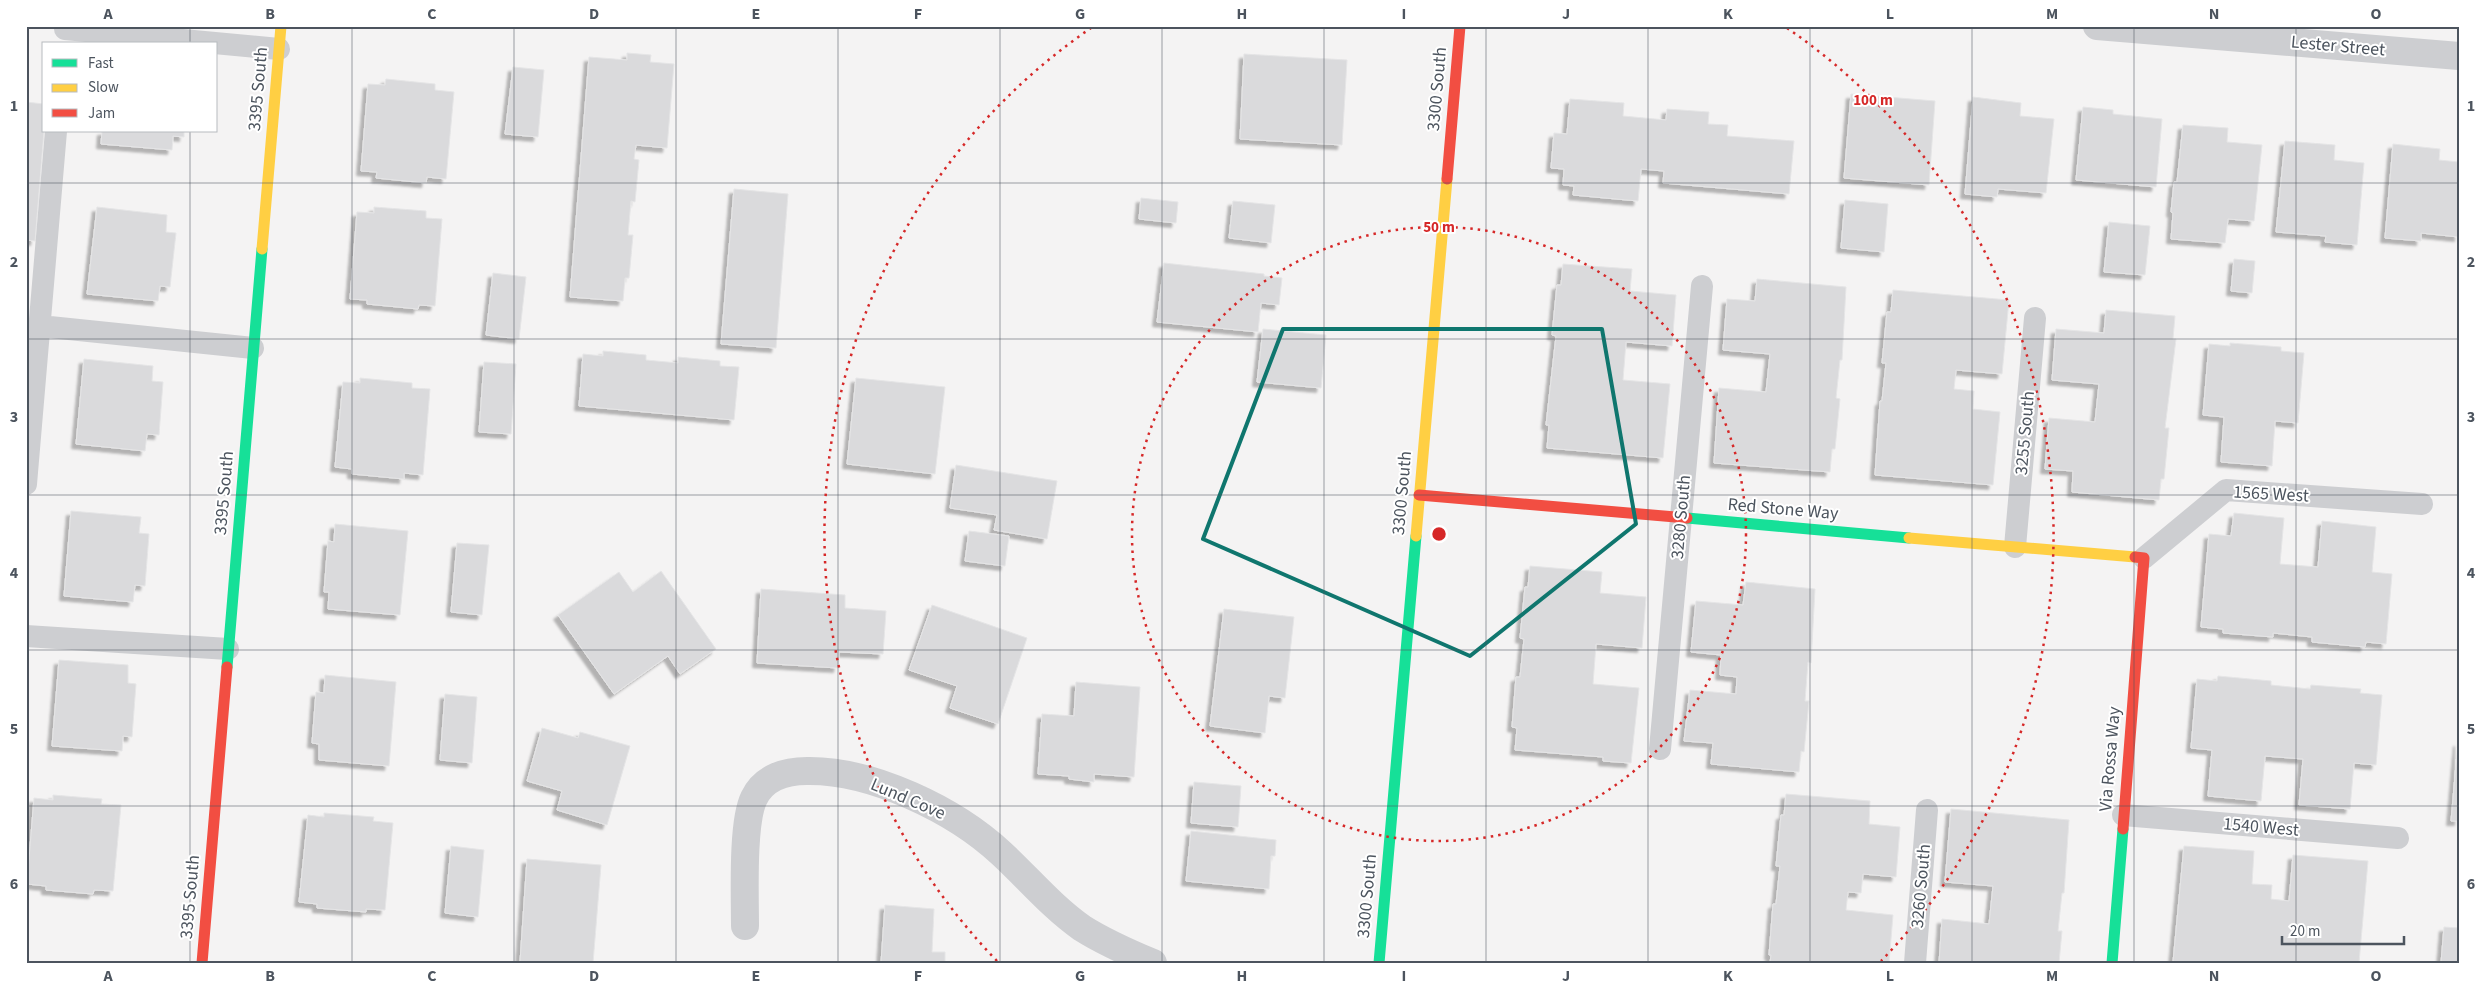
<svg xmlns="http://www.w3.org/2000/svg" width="2485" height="989" font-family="'Source Sans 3',sans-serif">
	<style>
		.building { fill: #dadadc; stroke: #e5e5e6; filter: url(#shadow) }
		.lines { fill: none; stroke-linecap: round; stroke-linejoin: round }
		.lane { stroke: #cdced1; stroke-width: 22 }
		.street { stroke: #cdced1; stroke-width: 28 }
		.fast { stroke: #16e098; stroke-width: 11 }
		.slow { stroke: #ffcf43; stroke-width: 11 }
		.jam { stroke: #f24e42; stroke-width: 11 }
		.marked { fill: none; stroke: #0f766e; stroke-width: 4; stroke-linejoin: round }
		.grid { fill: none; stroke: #4c545e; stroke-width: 1; stroke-opacity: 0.55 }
		.ring { fill: none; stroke: #d62828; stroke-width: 2.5; stroke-dasharray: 2.5 5 }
		.labels { text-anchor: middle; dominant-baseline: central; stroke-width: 4; stroke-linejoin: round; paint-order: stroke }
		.street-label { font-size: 18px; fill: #4c545e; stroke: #fff }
		.centre { fill: #d62828; stroke: #fff; stroke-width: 2.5 }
		.ring-label { font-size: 15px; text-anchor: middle; font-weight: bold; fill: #d62828; stroke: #fff; stroke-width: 4; stroke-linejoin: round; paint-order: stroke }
		.neatline { fill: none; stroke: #4c545e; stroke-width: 2 }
		.grid-label { font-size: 16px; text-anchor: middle; font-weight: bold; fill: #4c545e }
	</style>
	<defs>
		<filter id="shadow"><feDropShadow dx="-4.5" dy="4.5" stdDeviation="1" flood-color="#0004"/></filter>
	</defs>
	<rect width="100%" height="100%" fill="#f4f3f3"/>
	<path class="building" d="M627,53l24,2 -1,7 24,2 -7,84 -31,-3 -2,14 5,1 -4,42 -4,-1 -3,34h5l-4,43h-4l-2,23 -53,-4 19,-240 38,3z
		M1244,54l103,6 -5,85 -102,-6z
		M513,67l31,3 -6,67 -33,-3z
		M386,79l49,5v6l19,2 -8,87 -19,-2 -1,6 -50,-5 1,-6 -16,-1 7,-87 17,1z
		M1851,94l84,7 -6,84 -85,-7z
		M1973,97l48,6 -1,13 34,3 -8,74 -48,-4 -1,8 -32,-3z
		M1570,99l54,4 -1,13 43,4 1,-11 42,3 -1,12 20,1 -1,11 67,5 -5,53 -126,-11 1,-12 -23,-2 -3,32 -65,-6 1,-9 -11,-1 1,-16 -13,-1 3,-35 13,1z
		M26,102l18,2v27l-9,110 -9,-1z
		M2083,107l30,3v4l49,5 -6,68 -80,-7z
		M2183,125l45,3 -1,14 35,3 -8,76 -26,-2 -3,24 -54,-4 2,-26 -2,-1 3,-30h3z
		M102,131h82v6l-11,-1 -1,14 -71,-6z
		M2285,141l50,4 -1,15 30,3 -7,82 -32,-3 1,-6 -50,-4z
		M2393,144l47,5 -1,11 20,2v75l-38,-4v8l-36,-3z
		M734,189l54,5 -12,154 -55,-4z
		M1141,198l37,4 -2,21 -37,-4z
		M1845,200l43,4 -4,48 -43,-4z
		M1233,201l42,4 -4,38 -42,-5z
		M97,207l70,8 -1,17 10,1 -6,54 -10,-1 -2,15 -71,-7z
		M374,207l52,4v7l16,1 -7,87 -16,-1 -1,4 -51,-5v-4l-17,-1 7,-87 17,1z
		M2109,222l41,4 -5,49 -41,-3z
		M2234,259l21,2 -3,32 -21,-2z
		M1164,263l100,11v2l18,2 -3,27 -18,-2 -3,29 -101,-10z
		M1563,264l69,5 -2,22 46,4 -4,51 -46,-4 -3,38 47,4 -7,74 -116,-10 2,-23h-3l10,-89 -4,-1 5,-50h4z
		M493,273l33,4 -7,62 -33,-4z
		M1757,279l89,8 -4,73h-2l-4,38 4,1 -5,50h-3l-2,23 -116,-9 5,-75 47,4 4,-38 -47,-4 4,-51 28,2z
		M1893,290l116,10 -7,74 -46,-4 -2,19 20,2 -1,18 27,3 -7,73 -118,-10 5,-74h2l4,-38h-4l5,-51h4z
		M2106,310l69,6 -2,23h3l-11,89h4l-5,51h-3l-2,21 -87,-8 1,-21 -28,-2 4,-51 46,4 4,-38 -47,-4 4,-51 48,4z
		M1263,329l63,6 -5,53 -64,-6z
		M2230,343l51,4v4l23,2 -6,70 -23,-2 -3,45 -51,-4 3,-45 -21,-2 6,-71 21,2z
		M603,351l43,4v5l32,3v-6l42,4v5l19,1 -5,53 -155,-14 4,-52 20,2z
		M84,359l69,7 -1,15 11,1 -4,53 -12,-1 -2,17 -69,-7z
		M484,362l32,2 -5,70 -32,-2z
		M360,378l52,5v5l18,1 -7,86 -19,-2v6l-52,-5v-5l-17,-2 8,-85 17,1z
		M856,378l89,9 -10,87 -88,-10z
		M956,465l101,16 -10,58 -53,-9 3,-15 -47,-7z
		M71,511l70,6 -2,16 10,1 -4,52 -10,-1 -2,17 -69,-6z
		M2234,513l50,5 -4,46 38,3 4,-46 54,6 -4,45 20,2 -6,70 -20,-2 -1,5 -53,-5v-5l-39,-4v4l-50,-4v-4l-22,-2 8,-93 22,2z
		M335,524l73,7 -8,84 -72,-6 1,-17h-5l4,-51 6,1z
		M969,531l40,5 -4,30 -40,-5z
		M457,543l32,2 -7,70 -31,-3z
		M1530,566l72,6 -2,21 46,4 -4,51 -46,-4 -3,40 46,4 -8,75 -28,-2v-4l-88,-7 2,-22 -5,-1 4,-50h4l4,-38 -4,-1 5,-51h3z
		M661,571l55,78 -36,25 -12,-18 -54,38 -56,-79 61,-43 14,20z
		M1746,582l69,7 -4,74 -3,-1 -3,39h4l-5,51 -3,-1 -2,21 -88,-8 2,-21 -29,-2 6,-51 46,4 1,-17 -17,-2 1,-20 -30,-3 5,-51 47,4z
		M761,589l84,6v13l41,3 -3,43 -44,-2 -1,16 -81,-5z
		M932,605l95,33 -29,86 -48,-16 7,-22 -48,-16z
		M1224,609l70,8 -9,81 -16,-2 -4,37 -55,-7z
		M59,660l69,5v18l8,1 -4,53 -9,-1 -1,15 -70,-5z
		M325,675l71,7 -7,84 -70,-6v-16l-7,-1 4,-51 8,1z
		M2218,676l53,5v4l39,4 1,-4 50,4 -1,4 22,2 -6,70 -22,-2 -4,46 -51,-4 4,-46 -38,-3 -4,45 -53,-5 4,-46 -21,-2 6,-69 20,2z
		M1076,682l64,5 -6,90 -40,-3v8l-25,-3v-3l-31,-2 4,-60 32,2z
		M445,694l32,3 -5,66 -32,-3z
		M542,728l36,10 2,-6 50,14 -23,79 -50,-15 5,-19 -35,-10z
		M2458,742h1v79h-8z
		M1194,782l47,4 -3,41 -47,-4z
		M1786,794l84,7 -1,23 31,3 -4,50 -33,-3 -2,19 -13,-1 -2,18 47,5 -4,48h-119l1,-8h-2l4,-51h3l4,-38h-4l5,-51h3z
		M53,795l49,4 -1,5 20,1 -8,86 -19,-1 -1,4 -47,-4v-4l-19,-2 7,-86 19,2z
		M1951,809l118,11 -5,73h-2l-4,38h4l-3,32h-120l3,-44 47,5 4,-38 -48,-4z
		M324,813l50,4 -1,4 20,2 -8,87 -19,-1v3l-49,-4v-4l-18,-2 9,-87 16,2z
		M1191,831l85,9 -1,16h-4l-2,33 -83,-8z
		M451,846l33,4 -6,67 -33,-4z
		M2184,846l70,5 -2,33 20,1 -1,14 18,2 4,-46 75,6 -9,102 -186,-1z
		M527,859l74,6 -8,98 -73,-1z
		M885,905l49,4 -2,43h13v11h-64z
		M2444,927l15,1v35h-18z"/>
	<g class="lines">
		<path class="lane" d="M65,29l214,20
			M40,326l213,22
			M26,484l30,-353
			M2015,547l20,-229
			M2144,558l82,-68 196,14
			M26,636l202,13
			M1660,749l42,-463
			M2123,815l275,23
			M1915,963l12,-153"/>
		<path class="street" d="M2097,26l362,30
			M745,926c0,-31 -3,-104 9,-128 10,-21 32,-27 53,-27 65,-1 148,39 195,83 26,24 50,53 80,74 22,14 47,25 71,35"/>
		<path class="fast" d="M1687,518l222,20
			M227,667l35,-418
			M1379,963l37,-427
			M2112,963l11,-134"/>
		<path class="slow" d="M262,249l19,-223
			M1416,536l31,-357
			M1909,538l226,19"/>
		<path class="jam" d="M1447,179l13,-153
			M1419,495l268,23
			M2123,829l21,-271 -9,-1
			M202,963l25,-296"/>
	</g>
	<path class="marked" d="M1283,329h319l34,195 -166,132 -267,-117z"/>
	<path class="grid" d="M190,26v18M352,26v937M514,26v937M676,26v937M838,26v937M1000,26v937M1162,26v937M1324,26v937M1486,26v937M1648,26v937M1810,26v937M1972,26v937M2134,26v937M2296,26v937M190,131v832M26,183h2433M26,339h2433M26,495h2433M26,650h2433M26,806h2433"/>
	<g class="ring">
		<circle cx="1439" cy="534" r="307"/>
		<path d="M997 961A614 614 0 0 1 1091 28M1787 28A614 614 0 0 1 1881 961"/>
	</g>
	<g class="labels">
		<g class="street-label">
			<text transform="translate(2338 46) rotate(5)">Lester Street</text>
			<text transform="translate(258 89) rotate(-85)">3395 South</text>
			<text transform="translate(1437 89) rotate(-85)">3300 South</text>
			<text transform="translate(2025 433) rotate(-85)">3255 South</text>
			<text transform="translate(224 493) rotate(-85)">3395 South</text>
			<text transform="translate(1402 493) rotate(-85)">3300 South</text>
			<text transform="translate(2271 494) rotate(3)">1565 West</text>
			<text transform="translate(1783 509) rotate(5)">Red Stone Way</text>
			<text transform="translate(1681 517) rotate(-85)">3280 South</text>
			<text transform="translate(2110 759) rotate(-85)">Via Rossa Way</text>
			<text transform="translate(908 799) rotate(23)">Lund Cove</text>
			<text transform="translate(2261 827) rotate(5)">1540 West</text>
			<text transform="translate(1921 886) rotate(-85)">3260 South</text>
			<text transform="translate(1367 896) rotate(-85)">3300 South</text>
			<text transform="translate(190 897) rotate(-85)">3395 South</text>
		</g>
	</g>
	<circle cx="1439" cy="534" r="8" class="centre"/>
	<g class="ring-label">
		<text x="1873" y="105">100 m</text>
		<text x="1439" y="232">50 m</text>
	</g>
	<rect width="2485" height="989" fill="none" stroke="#ffffff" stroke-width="55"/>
	<rect x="42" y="42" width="175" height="90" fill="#ffffff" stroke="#b7bbbf"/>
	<rect x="52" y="59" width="25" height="8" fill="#16e098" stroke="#b7bbbf"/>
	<text x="88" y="68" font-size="15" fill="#4c545e">Fast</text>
	<rect x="52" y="84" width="25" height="8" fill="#ffcf43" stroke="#b7bbbf"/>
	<text x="88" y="92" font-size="15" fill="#4c545e">Slow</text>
	<rect x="52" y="109" width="25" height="8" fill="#f24e42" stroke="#b7bbbf"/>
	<text x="88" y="118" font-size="15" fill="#4c545e">Jam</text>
	<path d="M2282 936v8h122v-8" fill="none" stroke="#4c545e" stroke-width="2.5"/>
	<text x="2290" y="936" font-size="15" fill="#4c545e" stroke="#ffffff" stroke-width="4" paint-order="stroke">20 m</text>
	<rect x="28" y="28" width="2430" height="934" class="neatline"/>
	<g class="grid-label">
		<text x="108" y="19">A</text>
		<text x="270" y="19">B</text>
		<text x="432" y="19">C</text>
		<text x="594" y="19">D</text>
		<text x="756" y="19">E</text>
		<text x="918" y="19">F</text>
		<text x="1080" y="19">G</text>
		<text x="1242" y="19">H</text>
		<text x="1404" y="19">I</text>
		<text x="1566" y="19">J</text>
		<text x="1728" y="19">K</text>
		<text x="1890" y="19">L</text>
		<text x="2052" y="19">M</text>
		<text x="2214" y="19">N</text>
		<text x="2376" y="19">O</text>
		<text x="14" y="111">1</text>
		<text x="2471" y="111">1</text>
		<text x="14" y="267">2</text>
		<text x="2471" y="267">2</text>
		<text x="14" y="422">3</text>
		<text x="2471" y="422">3</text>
		<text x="14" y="578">4</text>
		<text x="2471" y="578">4</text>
		<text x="14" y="734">5</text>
		<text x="2471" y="734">5</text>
		<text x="14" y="889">6</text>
		<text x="2471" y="889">6</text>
		<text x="108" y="981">A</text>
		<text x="270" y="981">B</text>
		<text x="432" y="981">C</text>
		<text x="594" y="981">D</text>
		<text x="756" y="981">E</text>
		<text x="918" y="981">F</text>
		<text x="1080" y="981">G</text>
		<text x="1242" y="981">H</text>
		<text x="1404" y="981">I</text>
		<text x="1566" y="981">J</text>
		<text x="1728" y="981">K</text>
		<text x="1890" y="981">L</text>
		<text x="2052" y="981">M</text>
		<text x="2214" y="981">N</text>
		<text x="2376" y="981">O</text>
	</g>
</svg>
